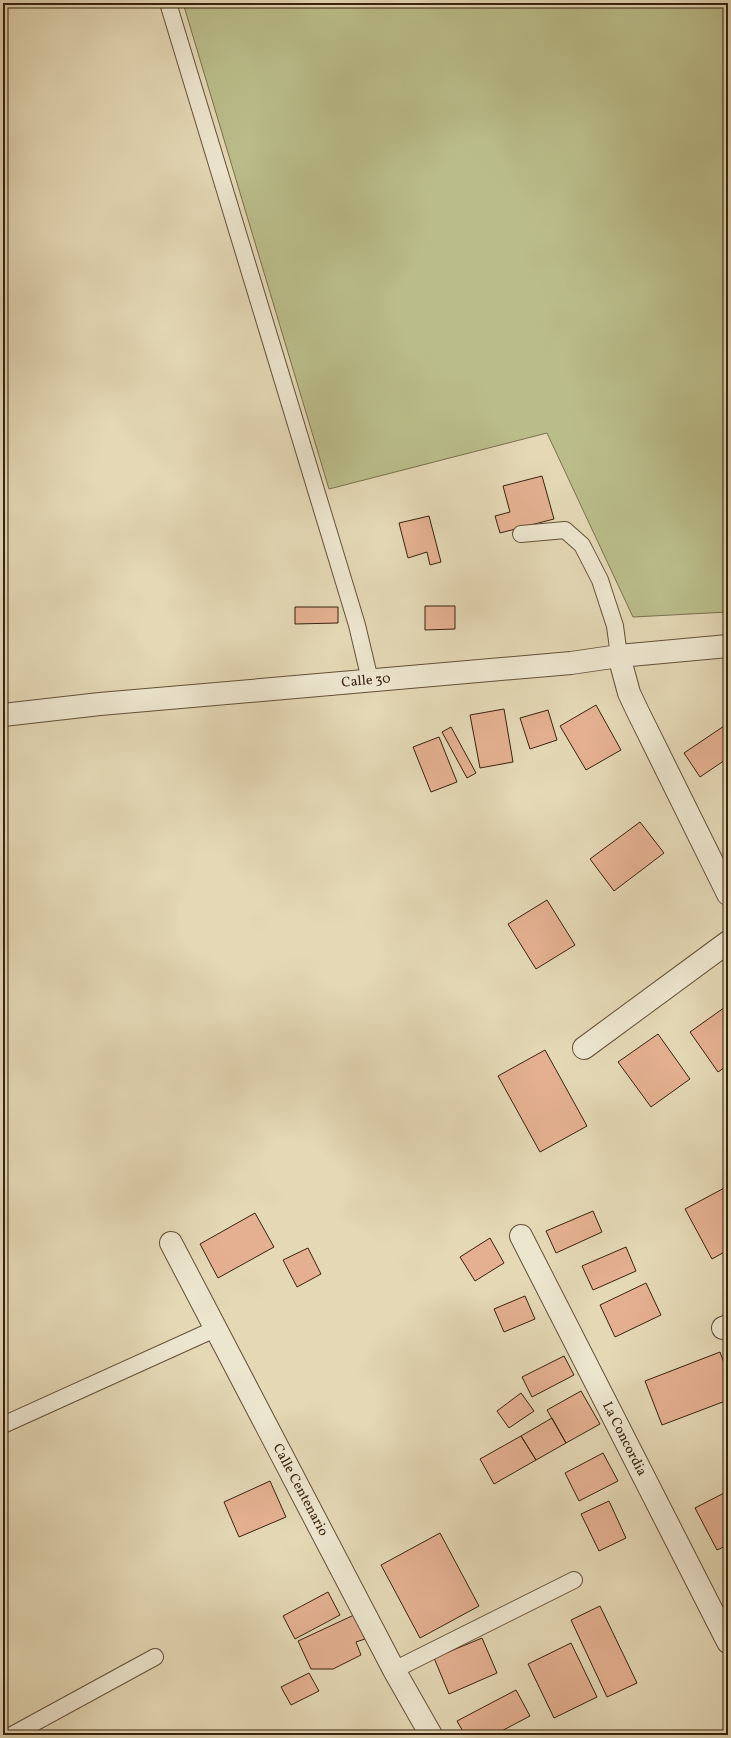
<svg xmlns="http://www.w3.org/2000/svg" width="731" height="1738" font-family="Vollkorn,serif">
	<style>
		.green { fill: #babd8a; stroke: #7a704c }
		.building { fill: #e4b091; stroke: #39230f }
		.lines { fill: none; stroke-linecap: round; stroke-linejoin: round }
		.lane-casing { stroke: #645038; stroke-width: 18 }
		.street-casing { stroke: #645038; stroke-width: 24 }
		.lane { stroke: #ede6cf; stroke-width: 16 }
		.street { stroke: #ede6cf; stroke-width: 22 }
		.labels { text-anchor: middle; dominant-baseline: central; stroke-width: 3; stroke-linejoin: round; paint-order: stroke }
		.street-label { font-size: 14px; fill: #39230f; stroke: #ede6cf }
	</style>
	<rect width="100%" height="100%" fill="#e4d8b5"/>
	<filter id="stains"><feTurbulence type="fractalNoise" baseFrequency=".005" numOctaves="4"/><feColorMatrix values="0 0 0 0 .2 0 0 0 0 .09 0 0 0 0 .02 0 0 0 .5 -.17"/></filter>
	<radialGradient id="worn" r=".72"><stop offset=".6" stop-color="#630" stop-opacity="0"/><stop offset="1" stop-color="#630" stop-opacity=".3"/></radialGradient>
	<path class="green" d="M183,3h545v609l-95,5 -86,-184 -218,56z"/>
	<path class="building" d="M542,476l12,43 -54,14 -5,-17 15,-4 -7,-26z
		M429,516l12,46 -11,3 -3,-13 -19,6 -9,-35z
		M425,606h30v23l-30,1z
		M295,607h43v16l-43,1z
		M596,705l25,45 -35,20 -26,-44z
		M504,709l9,53 -33,6 -10,-53z
		M548,710l9,30 -27,9 -10,-31z
		M727,724l1,34 -28,19 -16,-24z
		M451,727l25,46 -9,5 -25,-46z
		M439,737l18,45 -26,10 -18,-45z
		M640,822l24,31 -50,38 -24,-32z
		M547,900l28,45 -39,24 -28,-45z
		M728,1005v60l-10,7 -28,-40z
		M658,1034l32,45 -39,28 -33,-45z
		M545,1050l42,76 -47,26 -42,-76z
		M728,1186v64l-16,9 -27,-50z
		M593,1211l9,21 -46,21 -10,-22z
		M255,1213l19,34 -56,31 -18,-34z
		M490,1238l14,25 -29,18 -15,-24z
		M626,1247l10,24 -43,19 -11,-24z
		M308,1248l13,26 -24,13 -14,-27z
		M646,1283l15,32 -46,22 -15,-32z
		M525,1296l10,23 -31,13 -10,-23z
		M720,1352l8,22v26l-66,25 -17,-44z
		M564,1356l10,19 -42,22 -10,-20z
		M581,1391l19,33 -34,19 -19,-33z
		M521,1393l13,18 -25,17 -12,-17z
		M552,1418l14,25 -30,17 -15,-24z
		M521,1436l15,24 -42,24 -14,-25z
		M603,1453l15,28 -39,20 -14,-28z
		M270,1481l16,36 -47,20 -15,-35z
		M728,1491v54l-11,5 -22,-42z
		M609,1501l17,37 -27,13 -18,-37z
		M440,1533l39,73 -59,32 -39,-73z
		M328,1592l12,23 -45,24 -12,-23z
		M600,1606l37,77 -30,14 -36,-77z
		M354,1615l11,24 -9,3 5,13 -28,14h-22l-13,-28z
		M482,1638l15,35 -48,21 -15,-36z
		M571,1643l26,54 -43,21 -26,-54z
		M309,1673l10,18 -28,14 -10,-18z
		M516,1690l14,26 -36,19h-29l-8,-14z"/>
	<g class="lines">
		<defs>
			<path id="lane" d="M168,3l189,622 13,55
				M521,534l44,-4 17,15 18,35 15,46 4,30
				M3,1425l212,-96
				M394,1670l180,-90
				M12,1735l143,-78"/>
			<path id="street" d="M619,656l10,37 8,17 91,184
				M3,715l97,-11 471,-41 48,-7 109,-10
				M584,1048l144,-106
				M521,1236l207,406
				M171,1243l223,427 37,65
				M723,1328l5,-2"/>
		</defs>
		<use href="#lane" class="lane-casing"/>
		<use href="#street" class="street-casing"/>
		<use href="#lane" class="lane"/>
		<use href="#street" class="street"/>
	</g>
	<g class="labels">
		<g class="street-label">
			<text transform="translate(366 681) rotate(-5)">Calle 30</text>
			<text transform="translate(624 1439) rotate(63)">La Concordia</text>
			<text transform="translate(300 1490) rotate(62)">Calle Centenario</text>
		</g>
	</g>
	<rect width="731" height="1738" fill="none" stroke="#e4d8b5" stroke-width="16"/>
	<rect x="4" y="4" width="723" height="1730" fill="none" stroke="#39230f" stroke-width="2"/>
	<rect x="8" y="8" width="715" height="1722" fill="none" stroke="#39230f"/>
	<rect width="100%" height="100%" filter="url(#stains)"/>
	<rect width="100%" height="100%" fill="url(#worn)"/>
</svg>
